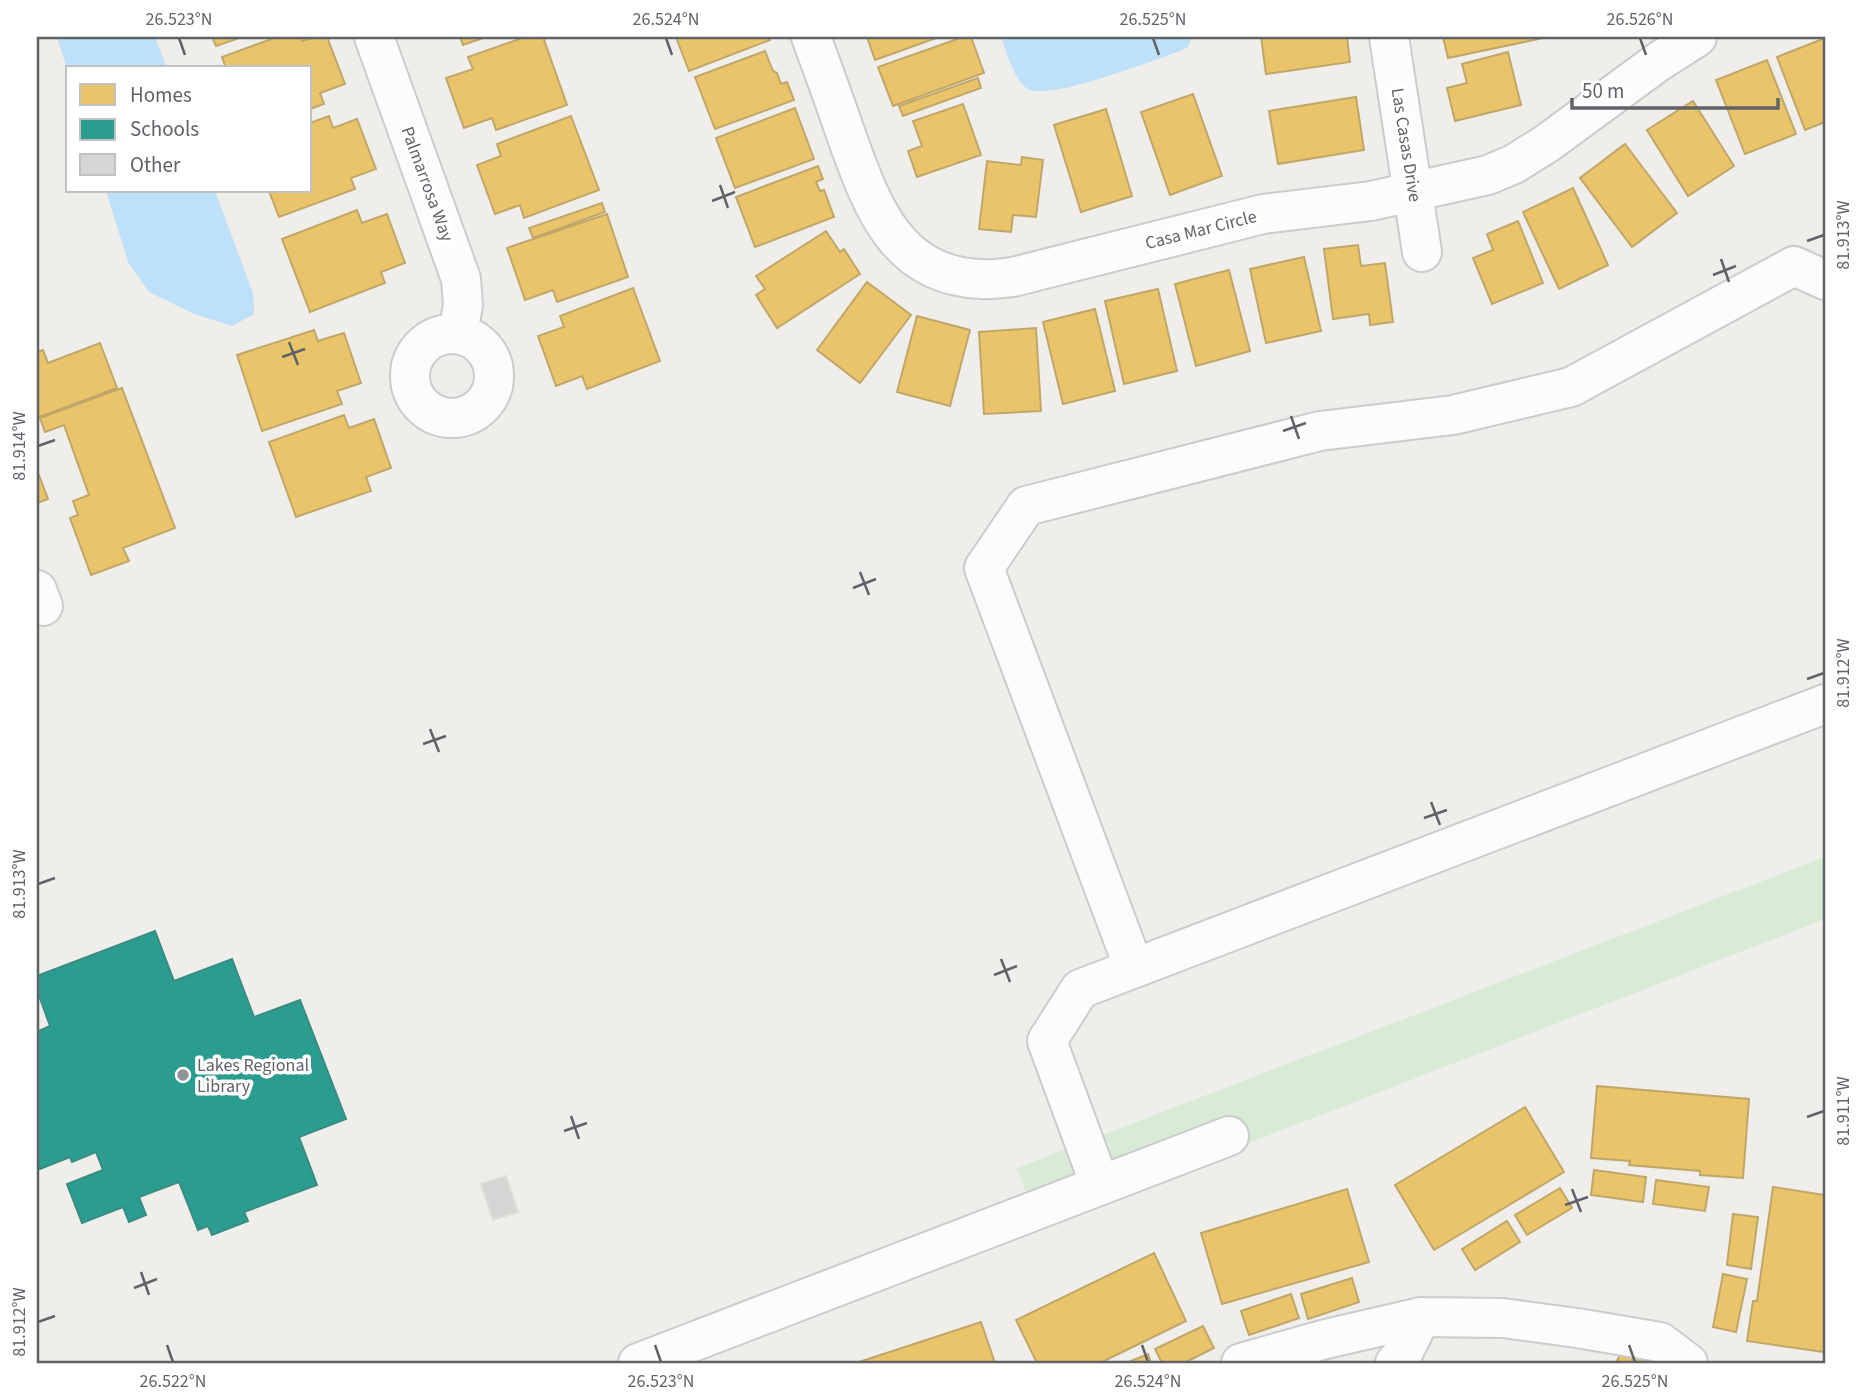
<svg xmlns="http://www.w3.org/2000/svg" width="1862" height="1400" font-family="'Source Sans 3',sans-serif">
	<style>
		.green { fill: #d8ebd6 }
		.water { fill: #bfe0f9 }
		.homes { fill: #e9c46a; stroke: #c0a769; stroke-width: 2 }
		.schools { fill: #2a9d8f; stroke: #3a8c83; stroke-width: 2 }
		.building { fill: #d6d5d3; stroke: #deddd9; stroke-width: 2 }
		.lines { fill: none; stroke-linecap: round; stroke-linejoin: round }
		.minor-casing { stroke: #cbcccc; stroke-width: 42 }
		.minor { stroke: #fdfcfc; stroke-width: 38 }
		.ticks { fill: none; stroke: #5f6368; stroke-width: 2.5 }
		.poi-dot { fill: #919496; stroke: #fff; stroke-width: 2.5 }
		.labels { text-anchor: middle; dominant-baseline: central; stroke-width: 7; stroke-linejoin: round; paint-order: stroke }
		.street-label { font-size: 18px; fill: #5f6368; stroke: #fff }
		.poi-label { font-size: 18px; fill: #5f6368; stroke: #fff; text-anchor: start }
		.neatline { fill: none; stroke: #5f6368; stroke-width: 2.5 }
		.ticks-label { font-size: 18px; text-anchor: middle; fill: #5f6368 }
	</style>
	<rect width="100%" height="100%" fill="#efeeea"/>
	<path class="green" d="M1825,857v62l-787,306 -21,-57z"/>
	<path class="water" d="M57,37h98l12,31h-99v4z
		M1001,37h191l-4,10 -8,4c-26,9 -130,50 -152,38 -13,-7 -22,-38 -27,-52z
		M106,191h109l38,102 1,21 -22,12 -38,-12 -45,-22 -21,-30z"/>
	<path class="homes" d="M212,37h30l-26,9z
		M277,37h24l1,4 13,-4h12l18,47 -25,9 4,11 -14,5v-41h-84l-4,-11z
		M460,37h26l-23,8z
		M525,37h18l24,68 -71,25 -4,-12 -28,10 -18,-50 27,-9 -5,-12z
		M676,37h93l1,3 -81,31z
		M867,37h72l-64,23z
		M963,37h8l13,36 -91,33 -15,-39z
		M1261,37h86l3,25 -84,12z
		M1443,37h105l-100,21z
		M1825,38v84l-20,8 -28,-73z
		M765,51l8,20 4,2 4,11 6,-2 7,18 -79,29 -20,-52z
		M1508,52l13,53 -66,16 -8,-33 20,-5 -5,-19z
		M1767,60l29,74 -51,20 -29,-74z
		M978,78l3,10 -78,28 -4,-10z
		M1193,94l29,82 -52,19 -29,-83z
		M1356,97l8,53 -86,14 -9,-53z
		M1693,101l41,65 -46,30 -41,-66z
		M963,104l18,51 -64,22 -9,-26 14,-5 -9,-25z
		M795,108l19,51 -79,29 -19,-50z
		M1106,109l26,87 -51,16 -27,-87z
		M329,116l4,12 24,-9 19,50 -25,9 4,11 -76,28 -10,-26h41v-68z
		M571,116l28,74 -75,28 -4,-13 -25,9 -18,-49 24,-9 -4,-12z
		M1625,144l52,69 -45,34 -52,-69z
		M1022,157l21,3 -7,57 -23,-2 -2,17 -32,-3 8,-68 34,4z
		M818,166l5,13 -7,3 4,9 4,-1 10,27 -79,30 -19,-50z
		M1573,188l35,77 -49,24 -36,-77z
		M602,203l3,9 -72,26 -4,-10z
		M357,210l5,13 25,-9 18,49 -24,9 4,11 -75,29 -28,-73z
		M607,214l21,63 -71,25 -4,-12 -28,10 -18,-52z
		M1518,221l25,62 -51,21 -19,-46 20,-8 -6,-16z
		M826,231l14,21 4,-3 16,25 -83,54 -21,-33 9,-6 -9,-13z
		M1358,245l3,21 24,-3 8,59 -23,3 -1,-11 -36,5 -9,-70z
		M1304,257l17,74 -55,12 -16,-74z
		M1229,270l21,81 -54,15 -21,-82z
		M867,282l44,33 -51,68 -43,-33z
		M633,288l27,73 -73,28 -5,-13 -26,10 -18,-50 26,-9 -4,-11z
		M1158,289l19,82 -53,13 -19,-83z
		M1095,309l20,82 -52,13 -20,-82z
		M917,316l53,14 -20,76 -53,-14z
		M1036,328l5,83 -57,3 -5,-82z
		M314,330l4,11 26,-8 17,50 -24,8 5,13 -80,27 -25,-76z
		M100,343l17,45 -80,30v-66l6,-2 5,13z
		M122,388l53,140 -52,20 6,13 -38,14 -21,-57 8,-3 -5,-14 16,-6 -25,-70 -19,7 -5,-14z
		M344,415l5,13 25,-9 17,49 -25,9 5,14 -75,26 -27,-75z
		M37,470l11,29 -11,4z
		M1597,1086l152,13 -6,79 -43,-3v-4l-71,-6 1,-4 -39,-3z
		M1525,1107l39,65 -130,78 -39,-65z
		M1594,1170l52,7 -3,25 -52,-7z
		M1656,1180l53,7 -4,24 -52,-7z
		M1773,1187l52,8 -1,157 -77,-11 6,-40h4z
		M1560,1188l12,20 -45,27 -12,-20z
		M1347,1189l22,73 -147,42 -21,-71z
		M1733,1214l25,3 -7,52 -24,-4z
		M1507,1221l13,21 -45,28 -13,-21z
		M1154,1253l32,68 -86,42h-63l-21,-43z
		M1723,1274l24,5 -11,53 -23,-5z
		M1352,1278l7,24 -51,17 -7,-25z
		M1291,1294l8,24 -50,17 -8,-24z
		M981,1322l14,41h-139z
		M1203,1326l11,22 -30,15h-22l-7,-14z
		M1623,1348l27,15h-34z
		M1148,1354l3,9h-25z"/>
	<path class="schools" d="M155,931l19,50 58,-22 22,58 46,-17 46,119 -47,18 18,48 -73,27 4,9 -36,14 -4,-9 -10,4 -19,-48 -40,15 7,18 -17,7 -6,-15 -41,16 -15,-39 36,-14 -7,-18 -24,10 -2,-5 -30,12 -3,-8v-129l13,-6 -13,-36v-14z"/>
	<path class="building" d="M506,1176l12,36 -25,8 -12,-36z"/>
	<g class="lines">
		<defs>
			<path id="minor" d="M374,37l87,242 2,26 -5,28
				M811,37c13,35 26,71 38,106 24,66 49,133 132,136 10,1 22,-1 32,-2l250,-63 108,-13 117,-26 26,-11 32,-20 112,-82 39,-25
				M1389,37l33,215
				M410 376a42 42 0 1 1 84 0a42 42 0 1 1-84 0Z
				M37,590l6,16
				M1134,968l-150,-400 42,-62 294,-75 133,-16 118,-28 223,-121 31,14
				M1100,1185l-53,-144 33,-52 745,-285
				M638,1363l591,-227
				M1241,1363l85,-24 95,-22 82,1 74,10 83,14 28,21
				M1395,1363l7,-8 19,-38"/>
		</defs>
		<use href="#minor" class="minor-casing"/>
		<use href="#minor" class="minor"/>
	</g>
	<path class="ticks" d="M179,38l6,17M666,38l6,17M1153,38l6,17M1640,38l6,17M720,185l8,23M712,201l23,-9M1807,241l17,-6M1721,259l8,23M1713,275l23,-9M289,342l9,23M282,357l23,-8M1291,416l8,23M1283,431l23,-8M38,446l17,-6M860,572l9,23M853,588l23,-9M1807,679l17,-6M430,729l9,23M423,744l23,-8M1431,802l9,23M1424,818l23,-8M38,884l17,-6M1001,959l9,23M994,975l23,-9M571,1116l8,23M1807,1117l17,-6M564,1131l23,-8M1572,1189l9,23M1565,1205l23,-8M141,1272l8,23M134,1288l23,-9M38,1322l17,-6M167,1345l6,17M655,1345l6,17M1142,1345l6,17M1629,1345l6,17"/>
	<circle class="poi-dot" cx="183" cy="1075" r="7"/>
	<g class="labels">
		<g class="street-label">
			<text transform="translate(1406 145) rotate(81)">Las Casas Drive</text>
			<text transform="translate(427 184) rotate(70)">Palmarrosa Way</text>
			<text transform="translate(1201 230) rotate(-14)">Casa Mar Circle</text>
		</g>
		<g class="poi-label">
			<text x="197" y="1065">Lakes Regional<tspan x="197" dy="21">Library</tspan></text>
		</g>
	</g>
	<rect width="1862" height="1400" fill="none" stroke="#ffffff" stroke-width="77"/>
	<rect x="66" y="66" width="245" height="126" fill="#ffffff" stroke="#bfc1c3" stroke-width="2"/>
	<rect x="80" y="84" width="35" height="21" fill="#e9c46a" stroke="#bfc1c3" stroke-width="2"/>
	<text x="130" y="102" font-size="21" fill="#5f6368">Homes</text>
	<rect x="80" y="119" width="35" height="21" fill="#2a9d8f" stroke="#bfc1c3" stroke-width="2"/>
	<text x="130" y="136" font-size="21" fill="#5f6368">Schools</text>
	<rect x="80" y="154" width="35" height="21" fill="#d6d5d3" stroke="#bfc1c3" stroke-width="2"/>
	<text x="130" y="172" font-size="21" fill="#5f6368">Other</text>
	<path d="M1572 98v10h206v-10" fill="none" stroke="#5f6368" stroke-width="3.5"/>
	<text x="1582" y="98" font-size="21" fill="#5f6368" stroke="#ffffff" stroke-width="5" paint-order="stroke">50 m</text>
	<rect x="38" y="38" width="1786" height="1324" class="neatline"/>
	<g class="ticks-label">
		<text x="179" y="25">26.523°N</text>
		<text x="666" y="25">26.524°N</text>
		<text x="1153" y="25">26.525°N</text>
		<text x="1640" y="25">26.526°N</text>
		<text transform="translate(1843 235) rotate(-90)" y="6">81.913°W</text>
		<text transform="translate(19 446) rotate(-90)" y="6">81.914°W</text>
		<text transform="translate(1843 673) rotate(-90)" y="6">81.912°W</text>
		<text transform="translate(19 884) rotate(-90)" y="6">81.913°W</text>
		<text transform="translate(1843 1111) rotate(-90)" y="6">81.911°W</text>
		<text transform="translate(19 1322) rotate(-90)" y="6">81.912°W</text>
		<text x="173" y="1387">26.522°N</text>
		<text x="661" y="1387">26.523°N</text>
		<text x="1148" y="1387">26.524°N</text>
		<text x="1635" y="1387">26.525°N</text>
	</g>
</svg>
